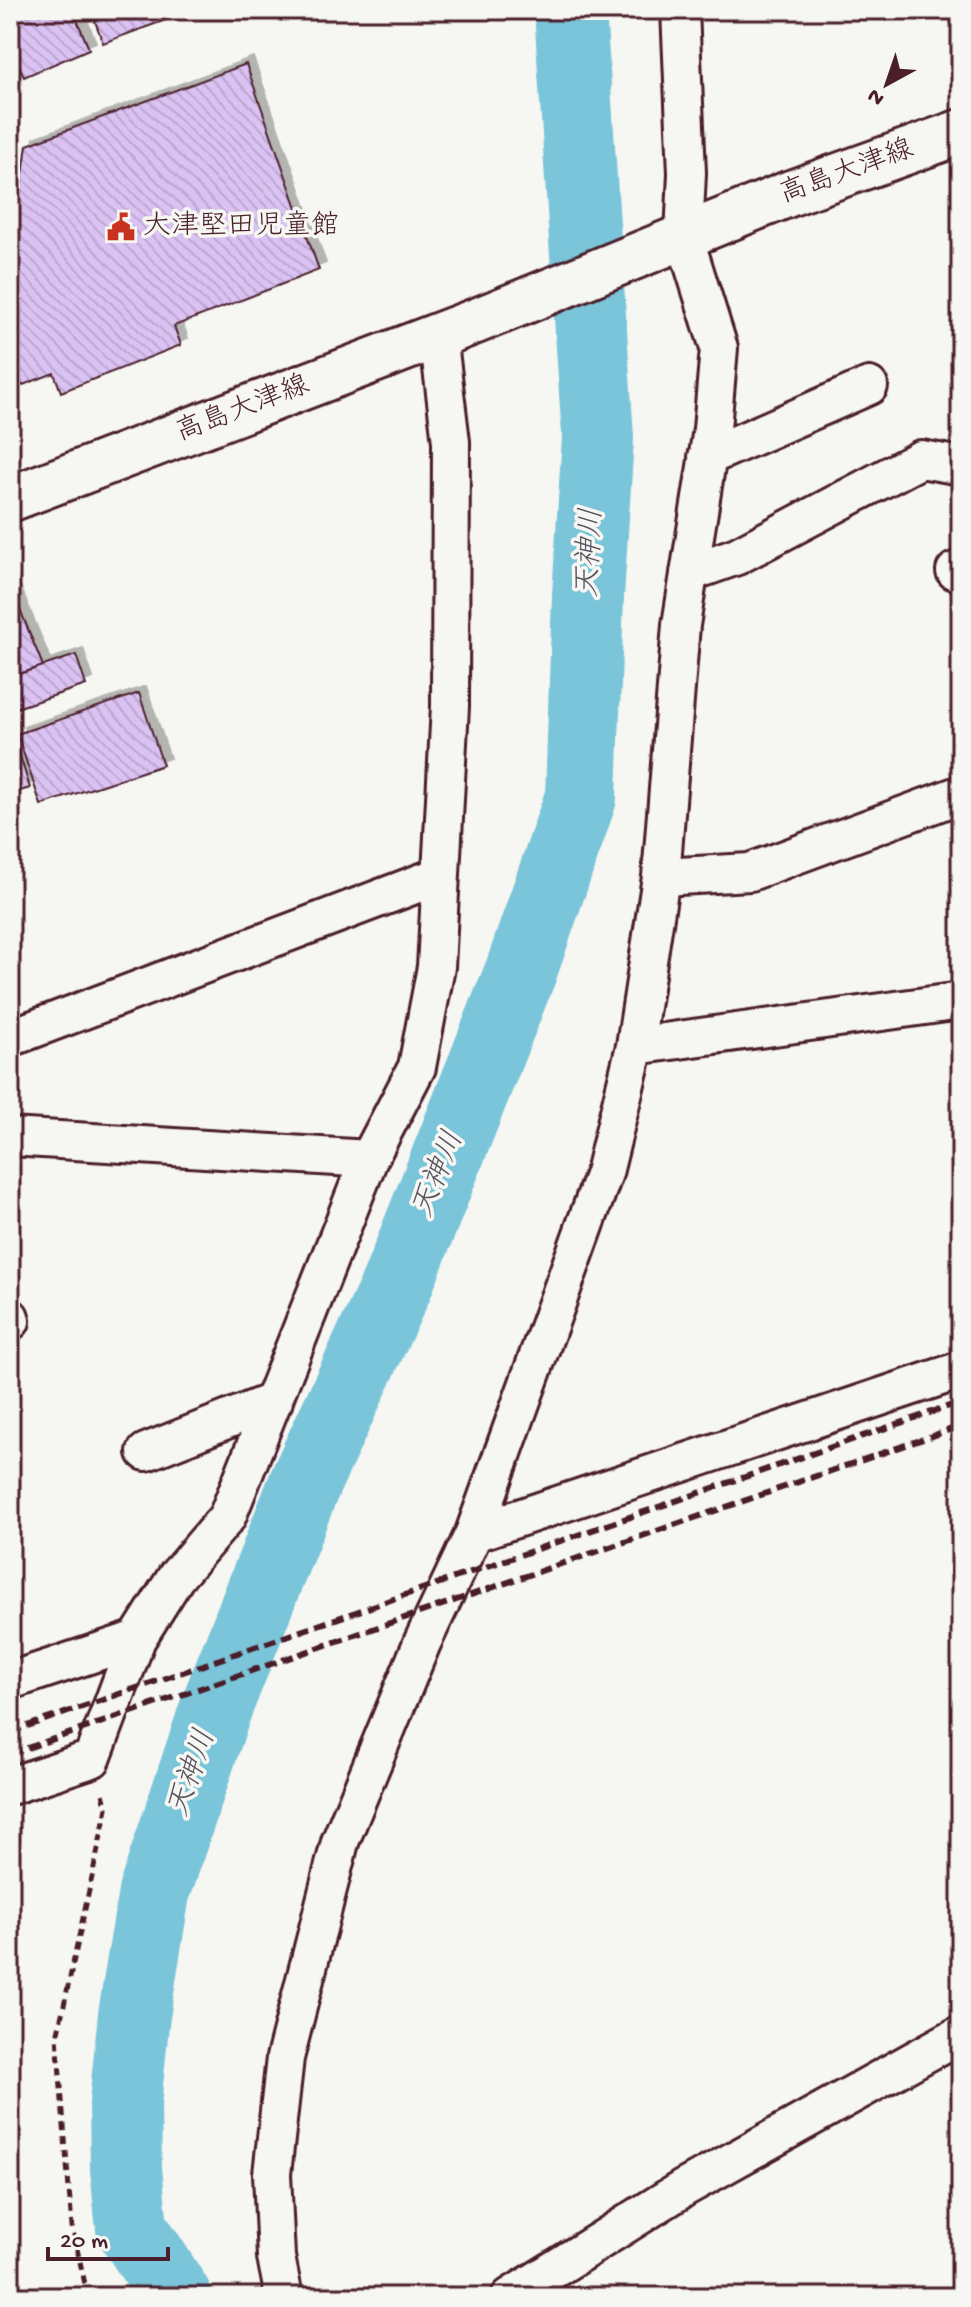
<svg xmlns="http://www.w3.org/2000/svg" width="971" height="2307" font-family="'Gochi Hand','Klee One',sans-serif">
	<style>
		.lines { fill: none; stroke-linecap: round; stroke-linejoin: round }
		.river { stroke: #7ac5d9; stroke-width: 72 }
		.building { fill: url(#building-back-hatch); stroke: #4a1f2b; stroke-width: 2; filter: url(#shadow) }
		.minor-casing { stroke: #4a1f2b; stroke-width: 42 }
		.secondary-casing { stroke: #4a1f2b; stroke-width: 50 }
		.path { stroke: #4a1f2b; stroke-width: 5; stroke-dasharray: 8 6; stroke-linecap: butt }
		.minor { stroke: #f6f6f2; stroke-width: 36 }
		.secondary { stroke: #f6f6f2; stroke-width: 44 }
		.rail { stroke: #4a1f2b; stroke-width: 6; stroke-dasharray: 12 6; stroke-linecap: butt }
		.labels { text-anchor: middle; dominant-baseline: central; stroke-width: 7; stroke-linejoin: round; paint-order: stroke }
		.street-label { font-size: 28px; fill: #4a1f2b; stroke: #f6f6f2 }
		.poi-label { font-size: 28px; fill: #4a1f2b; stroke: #f6f6f2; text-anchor: start }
		.water-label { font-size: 30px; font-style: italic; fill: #58515f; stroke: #f6f6f2 }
	</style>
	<defs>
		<pattern id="building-back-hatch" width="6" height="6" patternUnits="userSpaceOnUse" patternTransform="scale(2)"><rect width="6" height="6" fill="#dac3f3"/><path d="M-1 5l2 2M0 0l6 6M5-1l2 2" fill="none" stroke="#bda7d0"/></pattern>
		<filter id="shadow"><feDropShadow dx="7" dy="-7" stdDeviation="0" flood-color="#0004"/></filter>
	</defs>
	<rect width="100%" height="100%" fill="#f6f6f2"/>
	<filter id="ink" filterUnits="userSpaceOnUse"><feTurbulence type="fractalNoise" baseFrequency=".0125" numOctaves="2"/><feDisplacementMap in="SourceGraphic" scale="16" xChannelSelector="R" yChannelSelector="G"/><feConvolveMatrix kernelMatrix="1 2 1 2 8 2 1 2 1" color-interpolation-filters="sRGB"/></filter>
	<g filter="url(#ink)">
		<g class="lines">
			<path class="river" d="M176,2297l-44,-69 -6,-59 -1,-65 9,-89 20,-122 62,-185 91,-230 89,-191 125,-316 60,-174 7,-201 10,-158 -28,-428"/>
		</g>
		<path class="building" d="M10,10h63l16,39 -65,28 -14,-32z
			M91,10h102l-90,33z
			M246,64l73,206 -145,56 7,19 -120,47 -7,-19 -44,17v-198l11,-4 6,-43z
			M10,585l33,81 -33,11z
			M76,655l10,30 -76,25v-33z
			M139,693l24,72 -122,40 -24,-71z
			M11,727l19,61 -20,6v-66z"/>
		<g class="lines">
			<defs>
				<path id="minor" d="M707,457l162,-71
					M955,571l6,-2
					M689,573l48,-17 184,-97 40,7
					M661,877l89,-5 211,-78
					M10,1038l431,-163
					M635,1046l326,-45
					M10,1137l359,22
					M10,1317l1,4
					M146,1452l128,-51
					M474,1533l487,-163
					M10,1681l127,-42 39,-62 51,-60 142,-358 48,-92 19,-100 14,-261 1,-264 -13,-107
					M10,1786l82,-27 45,-120
					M284,2297l-8,-40 -4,-83 13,-116 55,-216 82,-199 52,-110 130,-360 31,-127 26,-169 20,-252 31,-196 7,-81 -35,-112 3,-63 -7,-163
					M510,2297l174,-109 277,-154"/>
				<path id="secondary" d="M10,499l466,-178 315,-128 170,-61"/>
			</defs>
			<use href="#minor" class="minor-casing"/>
			<use href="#secondary" class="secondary-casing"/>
			<path class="path" d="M88,2297l-16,-70 -15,-190 50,-229 -4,-14"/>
			<use href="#minor" class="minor"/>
			<use href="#secondary" class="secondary"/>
			<path class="rail" d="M10,1732l951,-330
				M10,1754l951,-328"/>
		</g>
	</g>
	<defs>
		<symbol id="civic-bare" viewBox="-9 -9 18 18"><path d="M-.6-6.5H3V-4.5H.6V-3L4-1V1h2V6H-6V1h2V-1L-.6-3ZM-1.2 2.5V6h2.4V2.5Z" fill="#c8321e" stroke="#f6f6f2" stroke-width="2.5" paint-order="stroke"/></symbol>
	</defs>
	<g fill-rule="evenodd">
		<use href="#civic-bare" x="101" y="207" width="40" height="40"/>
	</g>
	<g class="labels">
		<g class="street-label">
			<text transform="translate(847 173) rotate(-20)">高島大津線</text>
			<text transform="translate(243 410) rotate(-21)">高島大津線</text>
		</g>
		<g class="poi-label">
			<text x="143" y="227">大津堅田児童館</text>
		</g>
		<g class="water-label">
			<text transform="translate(592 553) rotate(-87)">天神川</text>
			<text transform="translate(440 1175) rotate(-68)">天神川</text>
			<text transform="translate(194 1774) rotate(-71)">天神川</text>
		</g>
	</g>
	<rect width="971" height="2307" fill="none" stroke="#f6f6f2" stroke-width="40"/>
	<rect x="20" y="20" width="931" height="2267" fill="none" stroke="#4a1f2b" stroke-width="3" filter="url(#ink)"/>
	<g transform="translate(887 84) rotate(220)" stroke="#f6f6f2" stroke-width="6" paint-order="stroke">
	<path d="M0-6L14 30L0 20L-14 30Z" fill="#4a1f2b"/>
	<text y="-12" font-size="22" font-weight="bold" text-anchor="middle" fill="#4a1f2b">N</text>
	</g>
	<path d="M48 2247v12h120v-12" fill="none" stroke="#4a1f2b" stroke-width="4"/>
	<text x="60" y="2247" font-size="24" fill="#4a1f2b" stroke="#f6f6f2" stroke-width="6" paint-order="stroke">20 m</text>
</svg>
